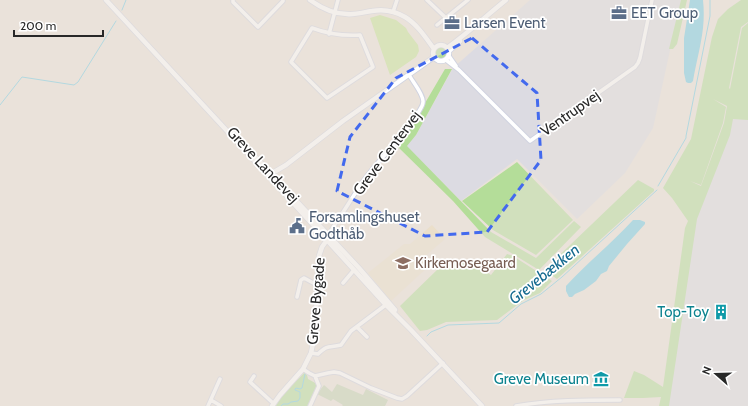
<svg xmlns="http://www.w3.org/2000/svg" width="748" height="406" font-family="Cabin,sans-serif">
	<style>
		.industrial { fill: #dcdbe2 }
		.education { fill: #ebdfca }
		.green { fill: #b4dd99; fill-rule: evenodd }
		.cemetery { fill: #c3d2b2 }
		.pitch { fill: #c6e495 }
		.water { fill: #72cde6 }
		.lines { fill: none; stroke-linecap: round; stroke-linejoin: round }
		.stream { stroke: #72cde6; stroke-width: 1 }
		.street-casing { stroke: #d0d3e0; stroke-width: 5.5 }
		.secondary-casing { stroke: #d0d3e0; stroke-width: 6 }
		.street { stroke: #fff; stroke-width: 3.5 }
		.secondary { stroke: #fff; stroke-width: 4.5 }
		.marked { fill: none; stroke: #436aee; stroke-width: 3; stroke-dasharray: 8 5; stroke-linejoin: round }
		.labels { text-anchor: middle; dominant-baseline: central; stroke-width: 3.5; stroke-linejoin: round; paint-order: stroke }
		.service-label { font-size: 15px; fill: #4e5e75; stroke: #fff; text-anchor: start }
		.street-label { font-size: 15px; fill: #282828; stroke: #fff }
		.education-label { font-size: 15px; fill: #785e54; stroke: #fff; text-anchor: start }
		.culture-label { font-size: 15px; fill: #0d838f; stroke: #fff; text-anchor: end }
		.water-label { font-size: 16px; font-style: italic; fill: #156a8f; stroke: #fff }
	</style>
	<rect width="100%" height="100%" fill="#eae2da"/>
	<path class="industrial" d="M530,0h151l-28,128 -28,45 -48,46 -60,-60 -56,42 -55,-55 10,-11 37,-67z
		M748,23v383h-83l27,-191 32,-92 18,-95z"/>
	<path class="education" d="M432,225l13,14 -23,20 7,7 -38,35 -23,-28 36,-29h6z"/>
	<path class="green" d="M681,0h6l-10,44 -4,5h-4z
		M741,0h7v22l-7,5 -12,61 1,1 12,-61 6,-5v97l-15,-1 -3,16 -33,84 -28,187h-10l2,-9 -18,1h-19l10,-27 10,4 19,12 22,-159 3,-7 -16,-23 -9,-10 28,-49 17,-83 4,-19 6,-18 10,-10zM713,99l14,7 -3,17 -23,63 -11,-5 11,4 22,-62 3,-16z
		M433 53a8 8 0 1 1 16 0a8 8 0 1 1-16 0Z
		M445,69h7l-36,66 -9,11 84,86 45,26 38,-37 7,6 -42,43 -54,-33 -32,-36 -57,-56 15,-18z
		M517,162l56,58 -37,35 -43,-25 -31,-29z
		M638,180l16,9v2l-97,88 -13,-9z
		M507,254l6,2 39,25 -12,12 -16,7 -27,20 -51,2 -19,8 -7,1 -20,-25 39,-38 8,-6 13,-2 13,3 18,12z
		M304,373l3,2 1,4 9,5v5l-5,8 -4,9h-32l4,-8z"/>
	<path class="cemetery" d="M337,384l26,11 3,-6 22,11 -3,6h-43l1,-1 -10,-6 -2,2 -14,-7 7,-9 8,7z"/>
	<path class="pitch" d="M380,15l16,5 10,8 2,4 10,13 1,6 -3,6 -26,18 -20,-57z"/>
	<path class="water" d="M690,0h13c1,9 1,19 0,28 -2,18 -7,35 -10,53l-2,2h-3l-2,-1 -2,-9v-35z
		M633,220h7l5,2v2l-18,20 -18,22 -2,5 -6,3 -5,7 -12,9 -9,4 -3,3h-3l-3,-6v-5c21,-23 46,-43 67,-66z"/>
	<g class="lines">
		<path class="stream" d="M122,10l4,-10
			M0,105l22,-28 52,8 4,-3 38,-61
			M658,186l28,-48v-2l24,-120v-16
			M427,336l4,-4 17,-7 51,-2 22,-19 20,-10 21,-17 95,-87
			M281,406l2,-2h5l3,-2 7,-1 2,-3v-6l-5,-2v-1l1,-1 4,1 2,-1 3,-14"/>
		<defs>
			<path id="street" d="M233,0v2l25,25 25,-26v-1
				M427,0l19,18
				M393,12l4,-12
				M437,25l31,-25
				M312,28c16,6 31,8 48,7l13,32 -46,31 -36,-36z
				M329,34l9,-34
				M449,56l7,10
				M446,60l13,10 71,71 105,-74 3,-4 2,-5 12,-58
				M332,229c11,-16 21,-33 32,-49 17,-24 39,-41 54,-67 2,-4 5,-7 5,-11 1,-7 -10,-20 -14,-27
				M343,283l11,-13
				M297,297l4,-17 3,-2 13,7
				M357,327l10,10
				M311,353l7,1c10,-10 11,-6 23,-9l10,-14 36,-27
				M303,369l6,4 6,3 13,-3 6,-1 6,1 31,15 26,10 5,1 5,-3 36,-33
				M254,376l-4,6 23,21
				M211,400l10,6
				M208,406l12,-27
				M310,406l9,-20 -4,-10
				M516,406c34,-6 70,-6 104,-6"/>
			<path id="secondary" d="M106,0l159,172 121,133 25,25 71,76
				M310,0c11,8 23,14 37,14 9,1 17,-2 25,-3 11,-2 23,0 33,6 12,7 21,21 29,32
				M433 53a8 8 0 1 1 16 0a8 8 0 1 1-16 0Z
				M447,48c21,-15 39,-32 59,-48
				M449,51l11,-10
				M231,131l128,137 36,42
				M269,175l17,-10 57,-44 91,-64
				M272,406l8,-11 23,-26 8,-16 4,-19 4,-78 3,-9 5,-7"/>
		</defs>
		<use href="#street" class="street-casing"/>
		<use href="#secondary" class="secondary-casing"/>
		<use href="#street" class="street"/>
		<use href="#secondary" class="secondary"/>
	</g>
	<path d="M0 0H748V406H0ZM472,38l65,55 4,67 -54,72 -62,4 -88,-45 13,-54 46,-59z" fill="#eae2da" fill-opacity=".55" fill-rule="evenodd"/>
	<path class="marked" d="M472,38l65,55 4,67 -54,72 -62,4 -88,-45 13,-54 46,-59z"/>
	<defs>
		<symbol id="office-bare" viewBox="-9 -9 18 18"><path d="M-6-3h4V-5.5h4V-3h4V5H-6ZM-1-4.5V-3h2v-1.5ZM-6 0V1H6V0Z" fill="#5c6f8a" stroke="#fff" stroke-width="2.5" paint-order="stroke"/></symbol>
		<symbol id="civic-bare" viewBox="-9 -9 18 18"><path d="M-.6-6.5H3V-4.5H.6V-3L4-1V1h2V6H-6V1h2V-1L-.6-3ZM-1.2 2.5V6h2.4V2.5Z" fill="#5c6f8a" stroke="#fff" stroke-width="2.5" paint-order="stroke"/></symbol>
		<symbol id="school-bare" viewBox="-9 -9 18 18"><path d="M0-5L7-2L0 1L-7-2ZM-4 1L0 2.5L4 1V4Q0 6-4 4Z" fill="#8d6e63" stroke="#fff" stroke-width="2.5" paint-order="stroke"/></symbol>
		<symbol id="building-bare" viewBox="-9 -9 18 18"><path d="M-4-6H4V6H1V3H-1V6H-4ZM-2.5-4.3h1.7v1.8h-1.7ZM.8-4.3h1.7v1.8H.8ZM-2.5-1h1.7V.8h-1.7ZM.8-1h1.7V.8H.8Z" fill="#0f9aa8" stroke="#fff" stroke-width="2.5" paint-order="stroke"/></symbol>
		<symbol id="museum-bare" viewBox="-9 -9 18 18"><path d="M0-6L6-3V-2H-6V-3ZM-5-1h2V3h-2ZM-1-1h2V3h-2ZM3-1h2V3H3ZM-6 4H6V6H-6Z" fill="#0f9aa8" stroke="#fff" stroke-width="2.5" paint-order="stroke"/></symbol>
	</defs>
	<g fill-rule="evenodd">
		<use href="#office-bare" x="608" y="2" width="22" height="22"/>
		<use href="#office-bare" x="441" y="12" width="22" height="22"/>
		<use href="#civic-bare" x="286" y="215" width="22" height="22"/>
		<use href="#school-bare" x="392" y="252" width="22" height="22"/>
		<use href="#building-bare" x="710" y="301" width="22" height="22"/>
		<use href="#museum-bare" x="590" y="368" width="22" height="22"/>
	</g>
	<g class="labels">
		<g class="service-label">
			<text x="631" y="13">EET Group</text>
			<text x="464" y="23">Larsen Event</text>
			<text x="309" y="217">Forsamlingshuset<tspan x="309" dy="17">Godthåb</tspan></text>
		</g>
		<g class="street-label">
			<text transform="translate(570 113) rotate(-35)">Ventrupvej</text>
			<text transform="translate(387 153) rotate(-53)">Greve Centervej</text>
			<text transform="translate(263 165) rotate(47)">Greve Landevej</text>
			<text transform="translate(316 301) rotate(-85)">Greve Bygade</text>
		</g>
		<g class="education-label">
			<text x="415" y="263">Kirkemosegaard</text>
		</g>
		<g class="culture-label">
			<text x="709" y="312">Top-Toy</text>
			<text x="589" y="379">Greve Museum</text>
		</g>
		<g class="water-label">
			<text transform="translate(544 274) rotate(-39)">Grevebækken</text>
		</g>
	</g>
	<g transform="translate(716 374) rotate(290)" stroke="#ffffff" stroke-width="3" paint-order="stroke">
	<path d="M0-3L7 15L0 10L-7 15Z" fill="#282828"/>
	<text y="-6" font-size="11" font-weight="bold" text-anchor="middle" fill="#282828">N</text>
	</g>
	<path d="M14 30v6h89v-6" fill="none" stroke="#282828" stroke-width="2"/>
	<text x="20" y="30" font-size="12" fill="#282828" stroke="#ffffff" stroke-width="3" paint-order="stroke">200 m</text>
</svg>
